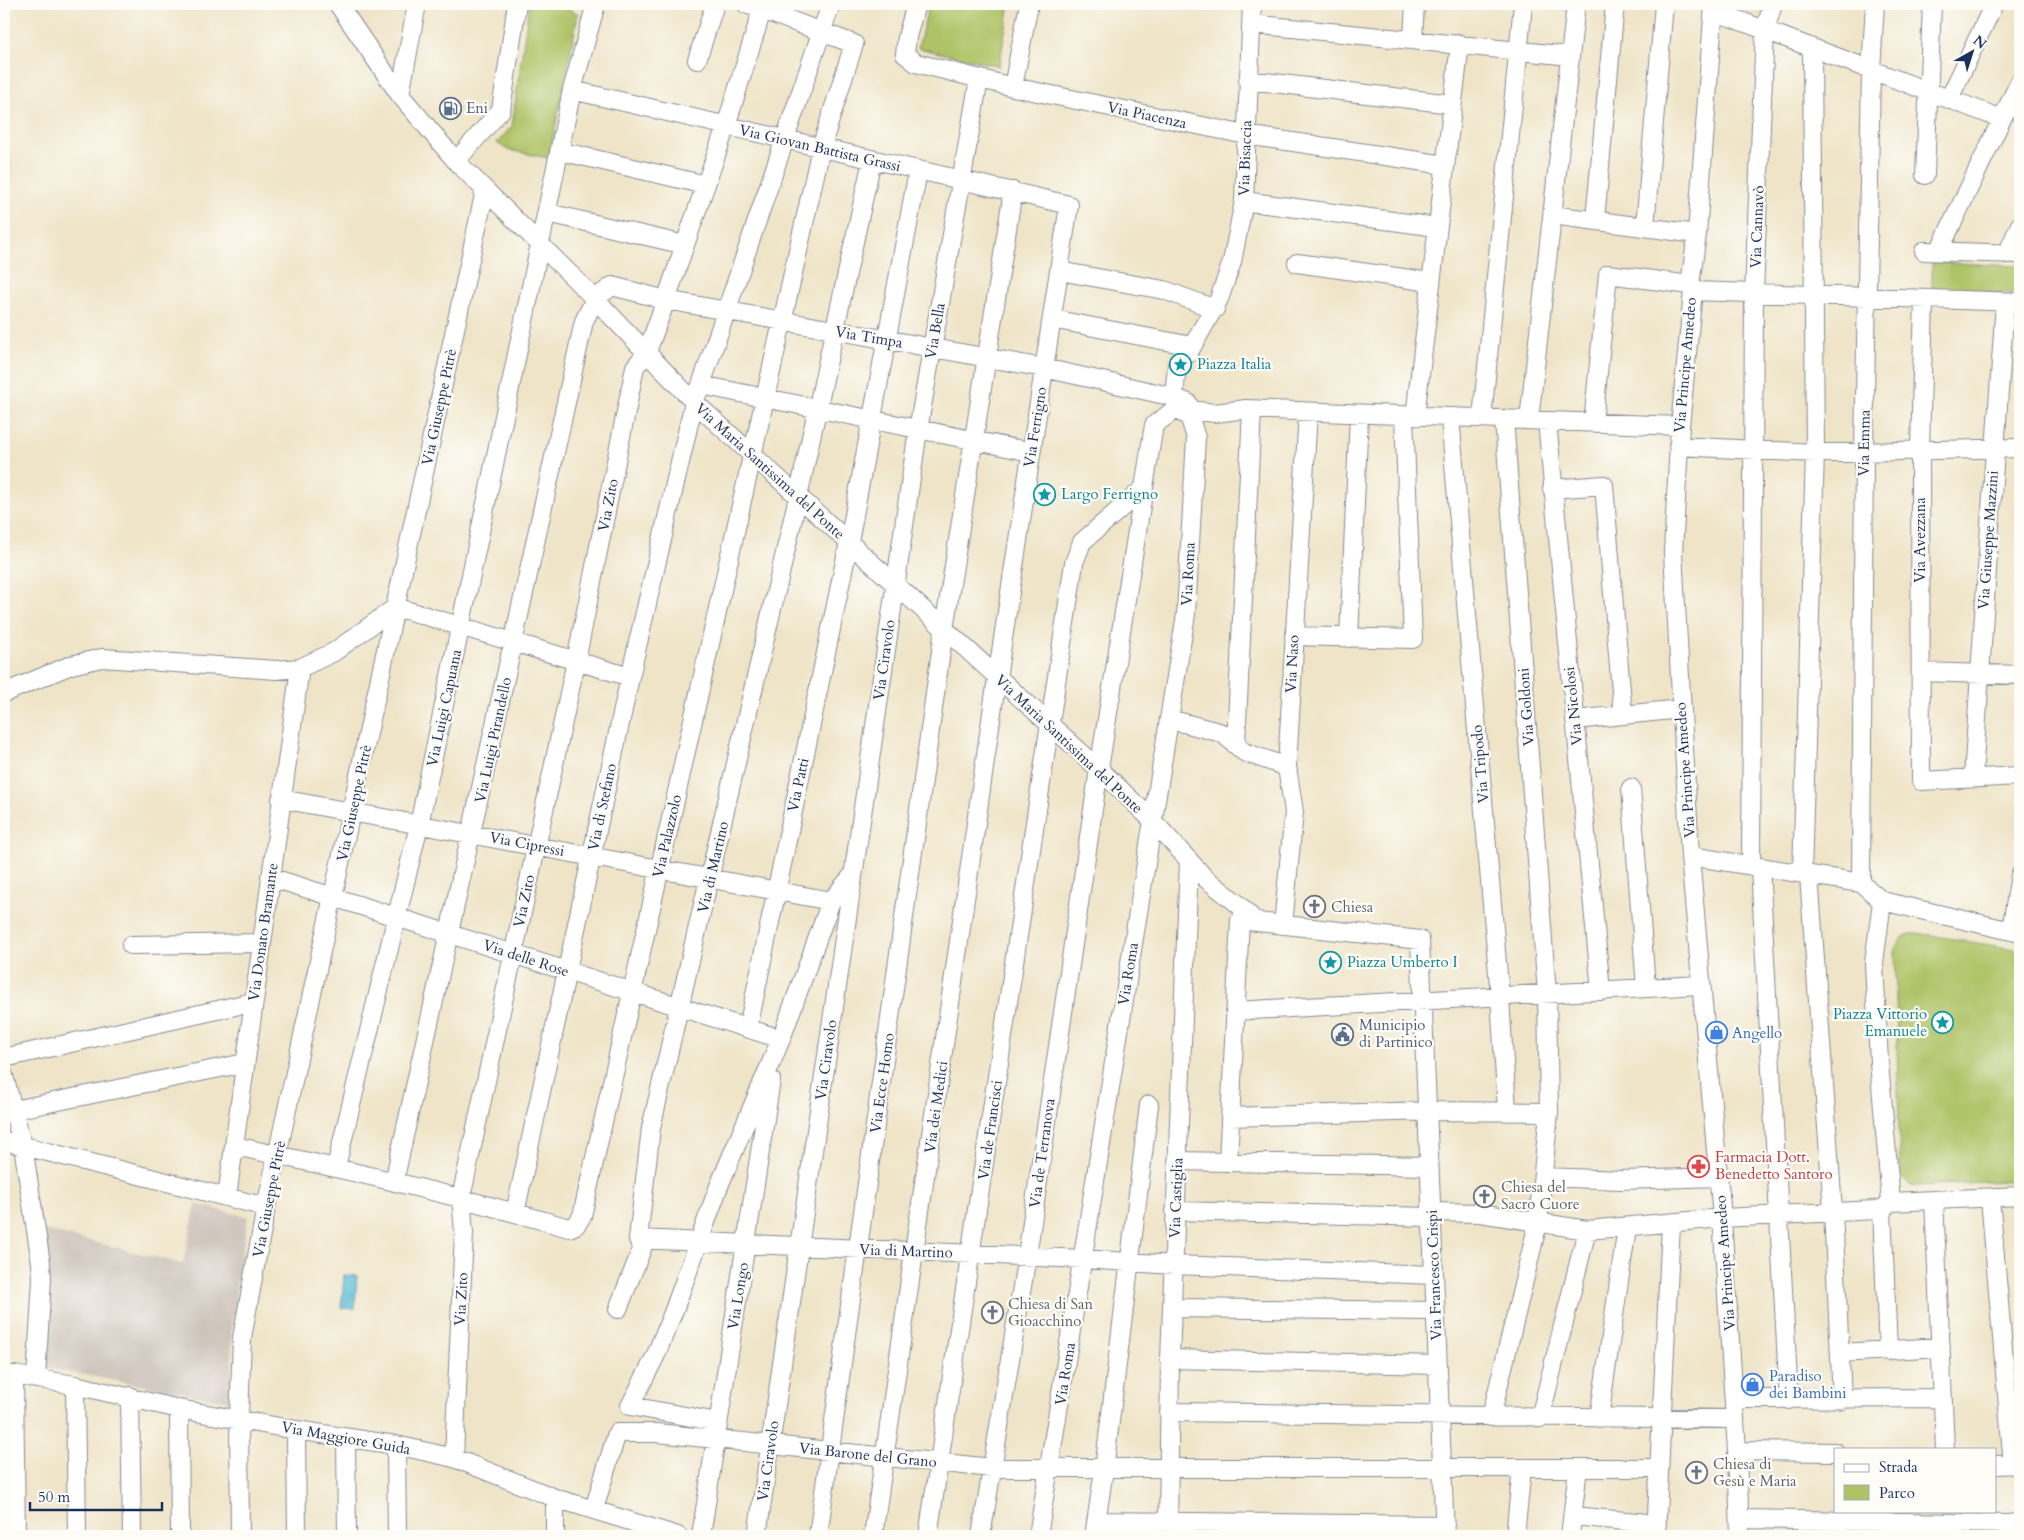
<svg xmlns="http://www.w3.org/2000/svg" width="2024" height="1540" font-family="Cardo,serif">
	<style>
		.industrial { fill: #ccc2b9 }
		.green { fill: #afc366; stroke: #657962 }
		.water { fill: #54b9d2; stroke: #387498 }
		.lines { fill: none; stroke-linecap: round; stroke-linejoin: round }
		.minor-casing { stroke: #858a92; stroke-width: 20 }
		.minor { stroke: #fff; stroke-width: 18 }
		.labels { text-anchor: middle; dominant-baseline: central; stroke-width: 4.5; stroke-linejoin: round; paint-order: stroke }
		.service-label { font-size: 15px; fill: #4e5e75; stroke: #fdfcf7; text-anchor: start }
		.street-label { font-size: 15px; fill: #1b2f5e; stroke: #fdfcf7 }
		.culture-label { font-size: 15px; fill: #0d838f; stroke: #fdfcf7; text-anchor: start }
		.worship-label { font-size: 15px; fill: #5b616d; stroke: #fdfcf7; text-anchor: start }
		.shop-label { font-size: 15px; fill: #366cbe; stroke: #fdfcf7; text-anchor: start }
		.health-label { font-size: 15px; fill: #be3a42; stroke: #fdfcf7; text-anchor: start }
	</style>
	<rect width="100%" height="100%" fill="#fdfcf7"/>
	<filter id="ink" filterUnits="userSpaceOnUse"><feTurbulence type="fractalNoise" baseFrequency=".02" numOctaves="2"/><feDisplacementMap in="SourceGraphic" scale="10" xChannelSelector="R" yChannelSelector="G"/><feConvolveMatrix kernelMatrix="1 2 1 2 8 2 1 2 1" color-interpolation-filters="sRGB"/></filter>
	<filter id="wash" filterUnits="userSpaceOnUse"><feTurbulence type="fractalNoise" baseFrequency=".0096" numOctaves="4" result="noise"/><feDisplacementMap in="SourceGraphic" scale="20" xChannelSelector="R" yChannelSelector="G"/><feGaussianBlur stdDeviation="1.12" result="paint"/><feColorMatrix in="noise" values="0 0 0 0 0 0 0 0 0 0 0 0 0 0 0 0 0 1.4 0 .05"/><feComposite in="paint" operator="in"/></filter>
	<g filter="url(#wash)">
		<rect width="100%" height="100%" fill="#efe4c7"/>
		<path class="industrial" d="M196,1204l52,13 -12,69 -1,15 2,1 -6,24 2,76 -192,-35 -1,-138 143,35z"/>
		<path class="green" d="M529,4h30l19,10 -29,144 -41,-8 -11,-7 15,-17z
			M929,4h81l-11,62 -81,-18z
			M4,141l6,19 -4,150 -2,16z
			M1932,262l88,4v28l-88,-5z
			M1918,933l102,17v230l-104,6 -7,-2 -9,-8 -5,-227c5,-12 10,-15 23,-16z"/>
		<path class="water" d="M344,1275l13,1 -2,33 -14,-1z"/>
	</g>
	<g filter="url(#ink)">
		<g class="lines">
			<defs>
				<path id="minor" d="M338,4l62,91 56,66 139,138 99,103 405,367 53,51 53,58 33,26 18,18
					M916,4l-9,33 -2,17 11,9 97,24 233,48 199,30
					M1714,4l-17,230 -7,51 3,6 -13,135 -7,126 17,304 32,362 15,233 3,85
					M1714,11l288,108
					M1251,24l319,32
					M1413,39l2,-35
					M697,60l18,-56
					M1248,80l204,24
					M1013,87l16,-83
					M572,90l497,115 -72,473 -124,858
					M400,95l17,-91
					M1949,99l45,-95
					M560,151l146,34
					M456,161l45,-51 16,-106
					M1925,175l7,-171
					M1244,201l193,26
					M548,213l137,32
					M1552,215l145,19
					M1595,220l20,-216
					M1645,227l19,-223
					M1924,251l96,3
					M1939,251l81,-170
					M2007,254l13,-29
					M1297,263l134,19
					M1059,271l105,19 51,19
					M1693,291l327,11
					M1924,299l-4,151 1,331 99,-5
					M1052,319l140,27
					M701,385l330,67
					M1177,405l-3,-8 3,-32 12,-13 30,-53 13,-37 12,-61 8,-197
					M1189,410l26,3 31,-4 434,17
					M1415,416l45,-372
					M1450,417l50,580 7,114
					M1482,418l41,-414
					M1529,420l47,-416
					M1547,421l54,570
					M1593,423l15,-149 82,11
					M1678,446l137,7 205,-5
					M1552,489l52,-4 19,230
					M1294,636l119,3 -9,-223
					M1349,638l10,-224
					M1921,672l99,3
					M4,693l67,-28 31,-7 174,12 24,-2 34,-16 62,-45 234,70
					M1169,719l53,14 22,19 43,15
					M1575,720l106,-11
					M1236,743l16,-333
					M1973,778l32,-476
					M1631,788l15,200
					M281,799l550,102
					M1690,856l171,27
					M1751,866l3,-573 11,-263 8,-26
					M1760,867l29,533
					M1802,874l13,-421 -3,-405
					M1809,875l24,336 9,189
					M270,877l511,162
					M1861,883l3,-431 7,-382 4,-66
					M1861,883l21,18 138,32
					M1882,901l-8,62 5,99 12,140 129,-6
					M1283,925l11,-113 -7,-45 21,-355
					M2011,931l9,-56
					M131,945l131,-2
					M1235,1011l465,-26
					M748,1028l101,-486 69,-371
					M4,1058l249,-56
					M4,1076l19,70 18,117 1,16 -6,100
					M4,1112l241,-49
					M1230,1117l197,-6 122,1
					M4,1141l262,66
					M234,1146c112,23 224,50 335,82l7,-3 6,-9 239,-1068 33,-104 -108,-40
					M1177,1161l252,5
					M1228,1162l12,-242 180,20 25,596
					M336,1167l83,-342 153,-735 24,-86
					M1544,1177l77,3 97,-3
					M394,1182l190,-861 11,-22 17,-13 54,14 378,68 130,29 14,6 2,5 -4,5h-4l-5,-4v-4l4,-4
					M227,1197l73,-529
					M1990,1198l23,267
					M1934,1200l11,249
					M1882,1209l6,142
					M1175,1211l256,6
					M1431,1212l49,1 107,17 135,-12 153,-8 7,-1 9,-7
					M515,1213l115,-536 64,-275 7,-17 130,-381
					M638,1239l445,20 91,6 260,10
					M1173,1308l262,3
					M618,1309l24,-60 -4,-10 13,-111 147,-631 74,-337
					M1840,1353l101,-6
					M1170,1359l268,6
					M14,1375l2,161
					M4,1376l10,-1 61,10 104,24 117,21 100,15 58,13 101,40 123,38
					M75,1385l2,151
					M130,1396l2,140
					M1734,1399l209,-1
					M179,1409l1,127
					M1169,1412l566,7
					M1491,1417l47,-194 11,-111 -2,-118 -43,-575
					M1540,1418l47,-188
					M1599,1418l28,-191
					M718,1422l-88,-16 25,-49 19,-47 45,-124 62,-147 50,-138 21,-25
					M296,1430l1,106
					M346,1438l1,98
					M396,1445l1,91
					M1737,1451l98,1
					M454,1458l10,-226 -3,-34 115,-537 59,-294 12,-15 19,-52 60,-174 38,-122
					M1995,1465l25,-1
					M555,1498v38
					M594,1509l23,-76h40l335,35h667
					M1573,1516l84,8
					M1740,1519l270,5 10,-2
					M1096,1521l349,4
					M240,1536l-1,-118 3,-80 24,-131 219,-1017
					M701,1536l70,-456
					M757,1536l161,-1106 61,-351
					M818,1536l126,-907 69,-438
					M928,1536l146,-973 8,-21 62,-54
					M981,1536l46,-280 72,-487 55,-344 23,-17
					M1038,1536l148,-922 10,-176 -8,-26
					M1094,1536l10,-66 45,-365
					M1168,1536l2,-177 19,-499
					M1515,1536l7,-68
					M1570,1536l8,-68
					M1656,1536l15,-312"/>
			</defs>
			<use href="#minor" class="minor-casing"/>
			<use href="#minor" class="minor"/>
		</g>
	</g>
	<defs>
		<symbol id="fuel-ring" viewBox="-11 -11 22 22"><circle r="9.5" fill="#fdfcf7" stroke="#5c6f8a" stroke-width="1.5"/><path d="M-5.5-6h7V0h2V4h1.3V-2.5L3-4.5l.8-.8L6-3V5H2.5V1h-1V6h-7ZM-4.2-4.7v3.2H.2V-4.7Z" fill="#5c6f8a"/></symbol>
		<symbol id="sight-ring" viewBox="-11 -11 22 22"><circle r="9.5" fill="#fdfcf7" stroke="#0f9aa8" stroke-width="1.5"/><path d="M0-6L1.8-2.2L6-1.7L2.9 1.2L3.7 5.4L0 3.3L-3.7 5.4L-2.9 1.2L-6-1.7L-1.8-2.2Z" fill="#0f9aa8"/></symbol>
		<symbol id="church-ring" viewBox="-11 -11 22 22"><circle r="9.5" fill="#fdfcf7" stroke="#6b7280" stroke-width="1.5"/><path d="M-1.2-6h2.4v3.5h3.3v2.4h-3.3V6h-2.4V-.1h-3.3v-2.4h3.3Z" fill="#6b7280"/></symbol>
		<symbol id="shop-ring" viewBox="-11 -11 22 22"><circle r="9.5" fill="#fdfcf7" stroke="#3f7fe0" stroke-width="1.5"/><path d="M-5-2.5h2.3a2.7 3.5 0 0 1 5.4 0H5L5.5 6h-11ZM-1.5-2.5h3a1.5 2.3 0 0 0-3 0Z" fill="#3f7fe0"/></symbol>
		<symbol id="civic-ring" viewBox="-11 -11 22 22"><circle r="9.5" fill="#fdfcf7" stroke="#5c6f8a" stroke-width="1.5"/><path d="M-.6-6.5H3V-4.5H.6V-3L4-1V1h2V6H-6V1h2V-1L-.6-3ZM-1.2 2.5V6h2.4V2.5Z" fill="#5c6f8a"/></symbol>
		<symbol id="pharmacy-ring" viewBox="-11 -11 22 22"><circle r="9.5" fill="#fdfcf7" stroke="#e0444e" stroke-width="1.5"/><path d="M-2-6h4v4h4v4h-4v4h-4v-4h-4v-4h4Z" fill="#e0444e"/></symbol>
	</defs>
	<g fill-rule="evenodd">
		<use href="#fuel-ring" x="438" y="96" width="25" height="25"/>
		<use href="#sight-ring" x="1168" y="352" width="25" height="25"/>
		<use href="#sight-ring" x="1032" y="482" width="25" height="25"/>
		<use href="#church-ring" x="1302" y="894" width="25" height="25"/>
		<use href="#sight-ring" x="1318" y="950" width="25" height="25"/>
		<use href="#sight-ring" x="1930" y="1010" width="25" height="25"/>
		<use href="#shop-ring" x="1704" y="1020" width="25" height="25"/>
		<use href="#civic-ring" x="1330" y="1022" width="25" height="25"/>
		<use href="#pharmacy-ring" x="1686" y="1154" width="25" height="25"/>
		<use href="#church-ring" x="1472" y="1184" width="25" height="25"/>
		<use href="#church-ring" x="980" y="1300" width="25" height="25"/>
		<use href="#shop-ring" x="1740" y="1372" width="25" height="25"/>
		<use href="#church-ring" x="1684" y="1460" width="25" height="25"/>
	</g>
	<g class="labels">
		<g class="service-label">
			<text x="466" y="108">Eni</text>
			<text x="1359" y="1025">Municipio<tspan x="1359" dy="17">di Partinico</tspan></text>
		</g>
		<g class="street-label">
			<text transform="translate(1147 115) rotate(12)">Via Piacenza</text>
			<text transform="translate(820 148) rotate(13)">Via Giovan Battista Grassi</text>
			<text transform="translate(1245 158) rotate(-88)">Via Bisaccia</text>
			<text transform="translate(1757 227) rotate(-88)">Via Cannavò</text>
			<text transform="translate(935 331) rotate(-80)">Via Bella</text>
			<text transform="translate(869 337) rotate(10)">Via Timpa</text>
			<text transform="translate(1685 365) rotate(-85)">Via Principe Amedeo</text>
			<text transform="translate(439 407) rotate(-78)">Via Giuseppe Pitrè</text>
			<text transform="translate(1035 427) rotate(-81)">Via Ferrigno</text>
			<text transform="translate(1864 443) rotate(-89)">Via Emma</text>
			<text transform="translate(770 471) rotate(42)">Via Maria Santissima del Ponte</text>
			<text transform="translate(608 505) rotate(-79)">Via Zito</text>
			<text transform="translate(1920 540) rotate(-90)">Via Avezzana</text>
			<text transform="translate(1988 540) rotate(-86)">Via Giuseppe Mazzini</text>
			<text transform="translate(1188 574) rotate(-87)">Via Roma</text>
			<text transform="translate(884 660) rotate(-82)">Via Ciravolo</text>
			<text transform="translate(1292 664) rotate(-87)">Via Naso</text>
			<text transform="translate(1573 706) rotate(-96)">Via Nicolosi</text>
			<text transform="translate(1526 707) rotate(-94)">Via Goldoni</text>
			<text transform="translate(444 708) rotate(-78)">Via Luigi Capuana</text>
			<text transform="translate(493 740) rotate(-78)">Via Luigi Pirandello</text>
			<text transform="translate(1069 744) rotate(43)">Via Maria Santissima del Ponte</text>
			<text transform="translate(1480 764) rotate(-95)">Via Tripodo</text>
			<text transform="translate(1685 770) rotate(-94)">Via Principe Amedeo</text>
			<text transform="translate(798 785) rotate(-78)">Via Patti</text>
			<text transform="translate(354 803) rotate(-78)">Via Giuseppe Pitrè</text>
			<text transform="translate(602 807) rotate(-78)">Via di Stefano</text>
			<text transform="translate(667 836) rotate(-77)">Via Palazzolo</text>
			<text transform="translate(527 844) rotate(11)">Via Cipressi</text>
			<text transform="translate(713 867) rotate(-77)">Via di Martino</text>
			<text transform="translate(524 901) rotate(-78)">Via Zito</text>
			<text transform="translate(263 932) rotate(-82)">Via Donato Bramante</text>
			<text transform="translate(526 958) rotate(18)">Via delle Rose</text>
			<text transform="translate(1128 974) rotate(-81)">Via Roma</text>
			<text transform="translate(826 1060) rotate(-82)">Via Ciravolo</text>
			<text transform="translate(882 1083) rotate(-82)">Via Ecce Homo</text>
			<text transform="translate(936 1107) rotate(-82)">Via dei Medici</text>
			<text transform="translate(990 1130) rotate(-82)">Via de Francisci</text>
			<text transform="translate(1042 1153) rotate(-82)">Via de Terranova</text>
			<text transform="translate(1176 1198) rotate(-88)">Via Castiglia</text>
			<text transform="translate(269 1199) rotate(-79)">Via Giuseppe Pitrè</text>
			<text transform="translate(906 1251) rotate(2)">Via di Martino</text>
			<text transform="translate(1725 1263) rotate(-94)">Via Principe Amedeo</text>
			<text transform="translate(1434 1275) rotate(-92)">Via Francesco Crispi</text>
			<text transform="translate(738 1296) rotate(-81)">Via Longo</text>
			<text transform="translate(461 1299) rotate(-87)">Via Zito</text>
			<text transform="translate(1065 1374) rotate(-81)">Via Roma</text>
			<text transform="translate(346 1438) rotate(10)">Via Maggiore Guida</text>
			<text transform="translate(868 1455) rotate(6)">Via Barone del Grano</text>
			<text transform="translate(768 1461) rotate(-82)">Via Ciravolo</text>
		</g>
		<g class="culture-label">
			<text x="1197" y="364">Piazza Italia</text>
			<text x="1061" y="494">Largo Ferrigno</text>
			<text x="1347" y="962">Piazza Umberto I</text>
			<text x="1927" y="1014" text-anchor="end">Piazza Vittorio<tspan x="1927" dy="17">Emanuele</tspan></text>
		</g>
		<g class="worship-label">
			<text x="1331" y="907">Chiesa</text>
			<text x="1501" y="1187">Chiesa del<tspan x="1501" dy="17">Sacro Cuore</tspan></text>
			<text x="1008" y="1304">Chiesa di San<tspan x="1008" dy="17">Gioacchino</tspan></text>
			<text x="1713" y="1464">Chiesa di<tspan x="1713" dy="17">Gesù e Maria</tspan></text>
		</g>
		<g class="shop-label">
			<text x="1732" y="1033">Angello</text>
			<text x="1769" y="1376">Paradiso<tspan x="1769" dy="17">dei Bambini</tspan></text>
		</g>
		<g class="health-label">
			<text x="1715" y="1157">Farmacia Dott.<tspan x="1715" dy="17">Benedetto Santoro</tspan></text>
		</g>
	</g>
	<rect width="2024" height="1540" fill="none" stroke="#fdfcf7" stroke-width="20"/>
	<rect x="1834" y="1448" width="162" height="65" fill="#fdfcf7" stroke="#a3aaba"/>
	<rect x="1844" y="1464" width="25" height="8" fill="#ffffff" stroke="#a3aaba"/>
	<text x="1879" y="1472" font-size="15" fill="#1b2f5e">Strada</text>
	<rect x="1844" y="1485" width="25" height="15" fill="#afc366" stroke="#a3aaba"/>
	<text x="1879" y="1498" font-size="15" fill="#1b2f5e">Parco</text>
	<g transform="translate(1972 52) rotate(39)" stroke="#fdfcf7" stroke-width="4" paint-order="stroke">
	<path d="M0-4L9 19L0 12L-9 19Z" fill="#1b2f5e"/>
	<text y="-8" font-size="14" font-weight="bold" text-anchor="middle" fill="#1b2f5e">N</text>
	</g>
	<path d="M30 1502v8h132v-8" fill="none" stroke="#1b2f5e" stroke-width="2.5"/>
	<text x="38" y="1502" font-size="15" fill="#1b2f5e" stroke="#fdfcf7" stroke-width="4" paint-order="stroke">50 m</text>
</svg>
